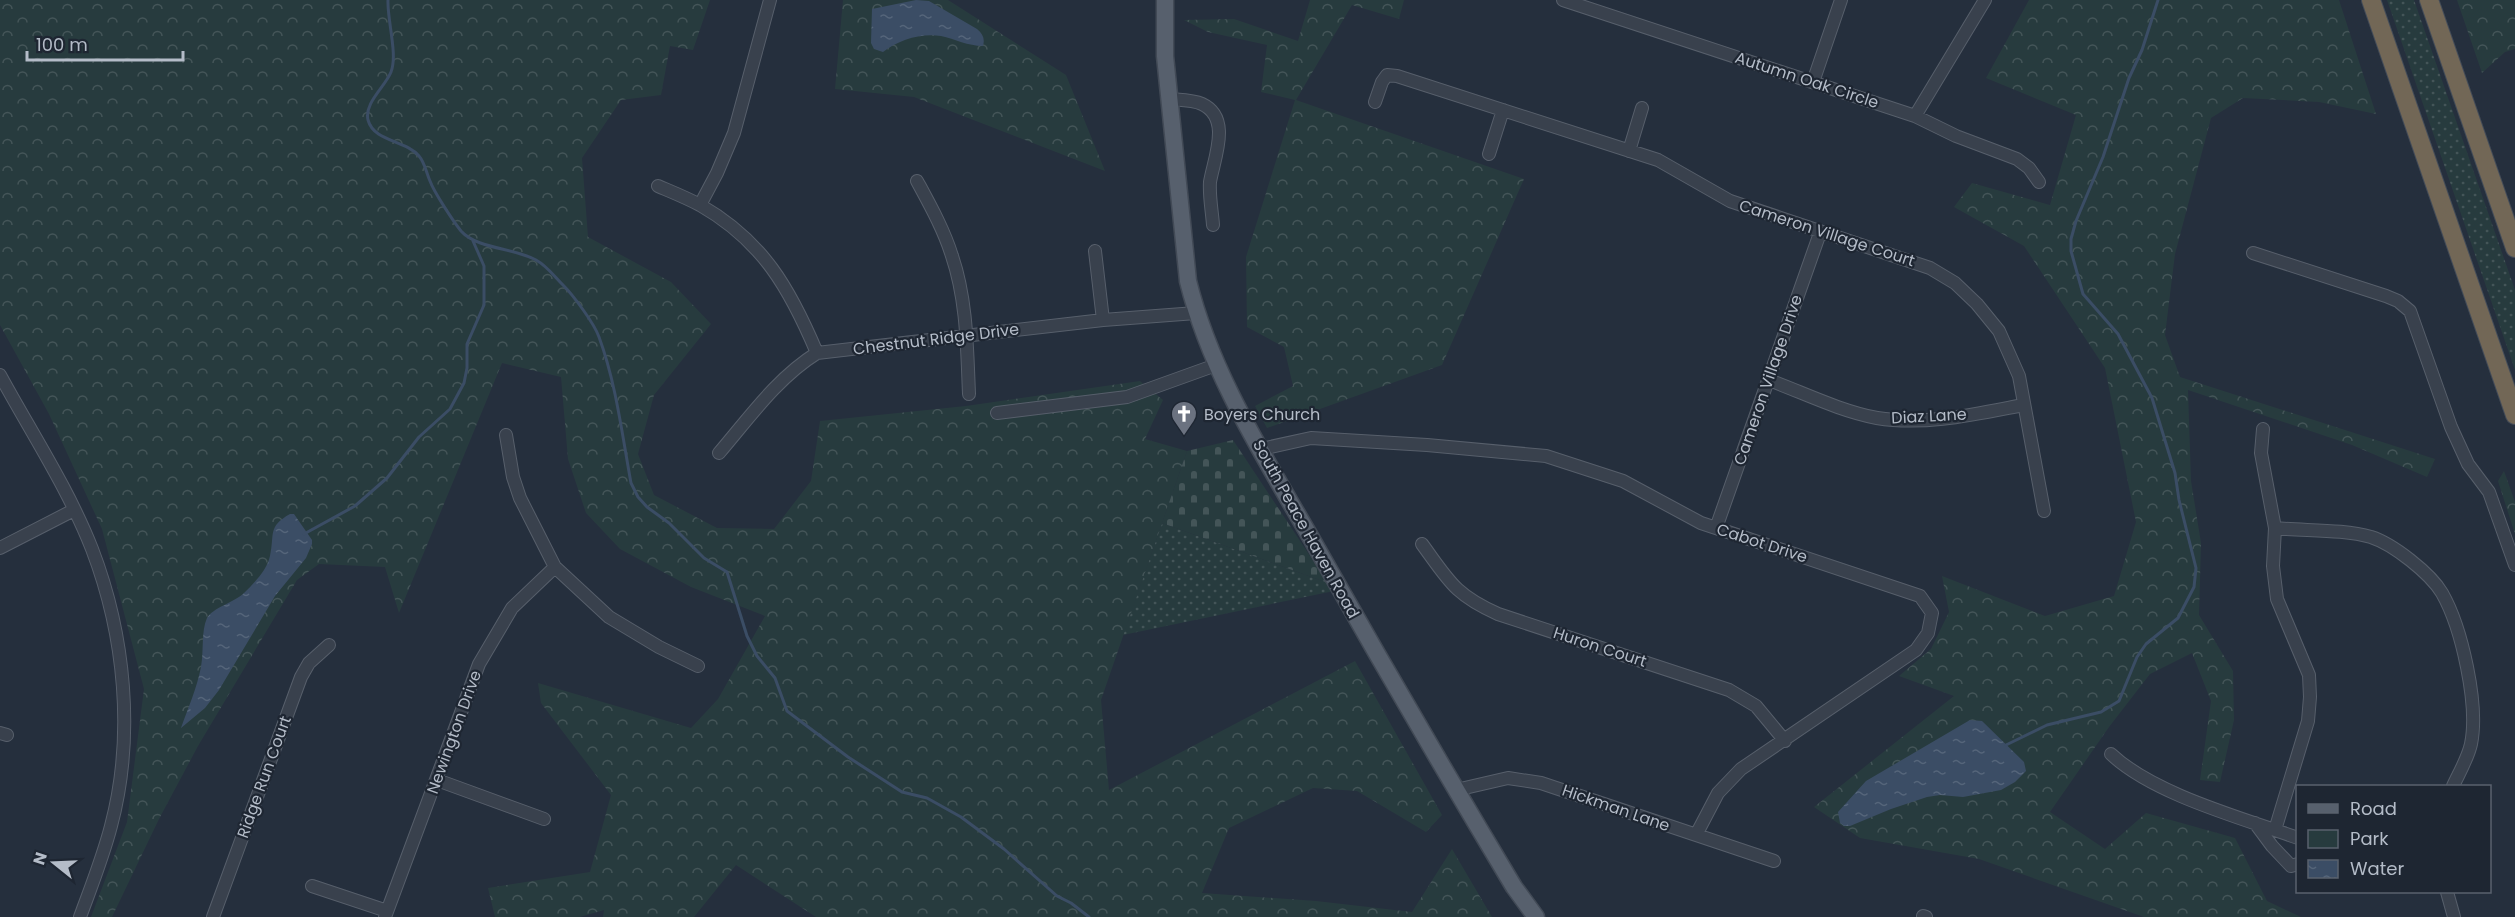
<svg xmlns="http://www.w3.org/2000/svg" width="2515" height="917" font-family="Poppins,sans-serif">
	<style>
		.green { fill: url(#green-dots) }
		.forest { fill: url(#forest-crowns) }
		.cemetery { fill: url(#cemetery-stones) }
		.water { fill: url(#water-ripples) }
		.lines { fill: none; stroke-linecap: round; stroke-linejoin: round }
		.stream { stroke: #3b4d65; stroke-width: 3 }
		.minor-casing { stroke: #575f6b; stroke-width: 14 }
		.major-casing { stroke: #424a56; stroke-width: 19 }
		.highway-casing { stroke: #444c58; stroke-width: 20 }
		.minor { stroke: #39414d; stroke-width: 12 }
		.major { stroke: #57606d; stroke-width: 16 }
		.highway { stroke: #726756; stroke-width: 18 }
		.labels { text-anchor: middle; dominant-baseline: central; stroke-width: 4.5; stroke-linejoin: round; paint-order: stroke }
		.street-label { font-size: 16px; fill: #b4bcc8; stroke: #1e2632 }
		.poi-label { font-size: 16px; fill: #b4bcc8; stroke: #1e2632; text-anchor: start }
	</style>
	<defs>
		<pattern id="green-dots" width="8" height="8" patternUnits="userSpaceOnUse" patternTransform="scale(1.5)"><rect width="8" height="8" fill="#273b3e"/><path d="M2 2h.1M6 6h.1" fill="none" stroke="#445558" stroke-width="1.8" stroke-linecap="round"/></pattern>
		<pattern id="forest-crowns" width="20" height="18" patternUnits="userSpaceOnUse" patternTransform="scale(1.5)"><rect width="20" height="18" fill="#273b3e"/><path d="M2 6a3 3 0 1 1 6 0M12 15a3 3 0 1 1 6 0" fill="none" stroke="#445558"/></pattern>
		<pattern id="cemetery-stones" width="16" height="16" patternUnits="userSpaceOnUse" patternTransform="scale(1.5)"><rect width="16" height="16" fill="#273b3e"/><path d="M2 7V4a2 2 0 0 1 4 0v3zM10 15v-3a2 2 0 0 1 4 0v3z" fill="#445558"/></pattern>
		<pattern id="water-ripples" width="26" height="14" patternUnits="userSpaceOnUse" patternTransform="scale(1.5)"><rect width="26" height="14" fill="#3b4d65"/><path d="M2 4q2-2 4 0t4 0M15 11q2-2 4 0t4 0" fill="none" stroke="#55657a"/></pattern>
	</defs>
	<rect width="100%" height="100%" fill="#252f3d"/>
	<path class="green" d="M2387,0h27l101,290v80z
		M1162,523l166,60 6,8 -211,44z"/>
	<path class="forest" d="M0,0h710l-17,50 -23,-4 -9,49 -40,5 -39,58 6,79 83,45 40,42 -57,71 -16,59 16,41 63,33 57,1 37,-48 9,-60 146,-15 174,-25 23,19 -18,39 42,12 -86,249 8,90 246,-129 87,154 -16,17 -69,-41 -44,-3 -84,40 -27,65 114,8 96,11 40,-63 40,68h-676l-80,-52 -42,52h-91l1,-7 -24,7h-85l-7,-29 102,-16 21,-77 -70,-92 -3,-20 153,45 27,-29 47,-83 -74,-29 -71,-38 -34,-36 -18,-54 -7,-82 -59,-14 -103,250 -14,-46 -66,-3 -22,16 -99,166 -39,73 -47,98h-21l36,-95 17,-133 -42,-160 -53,-115 -49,-89z
		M843,0h105l118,75 39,96 -191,-74 -79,-8z
		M1310,0h94l-5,19 -47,-14 -56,95 228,79 -82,186 -175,63 -12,-22 38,-20 -9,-39 -37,-20 -1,-70 49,-157 -34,-8 6,-47 -59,-13 -24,-12 50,-1 64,22z
		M2029,0h310l37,114 -57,-12 -76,-4 -32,20 -36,136 -10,81 15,42 255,82 -8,18 -75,-32 -164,-55 3,91 10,62 -2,72 34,56 1,49 -14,62 -20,-2 11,-79 -19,-48 -42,21 -41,53 -59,85 55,37 41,-36 89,25 32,63 34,16h-157l-165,-58 -119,-21 -46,-31 140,-111 -55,-20 32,-27 18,-37 -7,-36 103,40 69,-20 22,-74 -31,-154 -81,-122 -70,-39 18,-24 78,22 26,-90 -90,-37z
		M2457,0h58v49l-10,3 -23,21z
		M2504,471l11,31v32l-17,-53z"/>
	<path class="cemetery" d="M1233,440l95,143 -166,-60 25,-72z"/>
	<path class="water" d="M916,0l13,1 48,28c6,5 8,10 6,17 -15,0 -28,-7 -42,-10 -21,-3 -42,4 -58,16l-9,-3 -3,-6 1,-34z
		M290,514h4l18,26v4l-6,14 -31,38 -56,94 -14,18 -24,20c7,-20 16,-40 20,-61 3,-16 0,-36 6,-49 5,-10 28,-16 37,-25 11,-11 23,-23 26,-37 5,-22 -3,-29 20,-42z
		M1970,720l12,1 42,41 2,9 -11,11 -14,8 -38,7 -23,-2 -13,2 -36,12 -41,17h-6l-4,-3 -2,-11 28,-31z"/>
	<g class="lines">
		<path class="stream" d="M388,0c-1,20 10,54 3,72 -6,15 -27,31 -23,48 6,22 38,20 51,36 6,7 7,16 11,25 4,11 23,40 31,50 16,18 54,17 75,29 11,6 18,16 27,25 10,10 31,38 36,52 17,46 23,97 32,146l7,14 9,10 22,16 35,35 23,14 20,64 10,20 18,22 12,33 61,46 54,35 25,6 34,19 43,32 53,47 14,7 18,14
			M304,534l51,-28 32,-28 32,-41 31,-28 14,-26 3,-15v-24l17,-39v-39l-11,-25
			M2006,745l41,-20 54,-13 18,-11 18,-44 9,-13 32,-26 16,-31 2,-19 -17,-68 -4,-27 -23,-75 -34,-64 -35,-40 -12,-43v-12l5,-18 27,-64 26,-79 13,-28 16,-50"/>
		<defs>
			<path id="minor" d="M1563,0l352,116 41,20 61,23 12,9 10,14
				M1813,82l28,-82
				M1169,99c10,1 24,1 33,5 30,14 12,54 8,78 -1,14 2,29 3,43
				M1375,102l7,-20 5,-7 10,1 261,84 72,41 200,67 25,15 22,21 22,27 20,45 25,135
				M1915,116l70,-116
				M1629,151l13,-43
				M1489,154l14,-44
				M917,181c13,24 27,49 35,75 15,44 15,92 17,138
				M658,186c14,6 29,12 42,19 63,36 90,84 117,148
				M700,205l17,-32 17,-40 36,-133
				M1095,251l8,69
				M2253,253l133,43 12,5 12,10 41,116 17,37 21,28 26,73
				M0,375c31,57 68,113 92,174 33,86 43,187 19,277 -8,31 -20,61 -31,91
				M1769,380c35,13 71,31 108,38 48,8 99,-4 146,-13
				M997,413l130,-16 89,-32
				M2263,429l-2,24 14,75 -2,38 4,33 32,76 1,22 -2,24 -33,109
				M506,435l7,42 7,21 35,69 54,50 50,30 39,19
				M1261,449l50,-11 116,7 119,11 77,25 78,42 219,73 12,17 -4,20 -12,17 -175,119 -23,24 -22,42
				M719,453c30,-35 58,-75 98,-100l286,-33 93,-7
				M1716,528l104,-295
				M2275,528c29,3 68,1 96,9 22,7 59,36 71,56 20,35 37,112 29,151 -3,14 -12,29 -18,42
				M1422,544c27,37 33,51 76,70l231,76 27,16 29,35
				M0,548l74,-38
				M0,733l7,2
				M2111,754c42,40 131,64 187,84
				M437,780l107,39
				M1456,790l52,-12 33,5 233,78
				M2255,823l17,23 19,20 7,-2
				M312,886l75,25
				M2447,892l7,25
				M1923,916l3,1
				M213,917l88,-240 8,-14 20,-18
				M385,917l94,-253 33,-56 43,-41"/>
			<path id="major" d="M1165,0v56l23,225c23,93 76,175 123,257 66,117 134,234 203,349l22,30"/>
			<path id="highway" d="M2371,0l144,415
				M2429,0l86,248"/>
		</defs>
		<use href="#minor" class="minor-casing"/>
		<use href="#major" class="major-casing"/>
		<use href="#highway" class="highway-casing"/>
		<use href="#minor" class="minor"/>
		<use href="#major" class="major"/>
		<use href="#highway" class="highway"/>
	</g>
	<defs>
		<symbol id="church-pin" viewBox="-11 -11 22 30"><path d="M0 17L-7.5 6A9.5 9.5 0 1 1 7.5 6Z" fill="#6b7280" stroke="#1e2632"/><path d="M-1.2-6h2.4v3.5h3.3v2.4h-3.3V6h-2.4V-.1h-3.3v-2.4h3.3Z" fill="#fff"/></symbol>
	</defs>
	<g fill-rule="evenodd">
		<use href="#church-pin" x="1169" y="399" width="30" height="40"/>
	</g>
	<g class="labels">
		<g class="street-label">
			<text transform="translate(1807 80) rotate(18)">Autumn Oak Circle</text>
			<text transform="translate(1827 233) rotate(18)">Cameron Village Court</text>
			<text transform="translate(936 339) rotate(-7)">Chestnut Ridge Drive</text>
			<text transform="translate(1768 380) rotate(-71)">Cameron Village Drive</text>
			<text transform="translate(1929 416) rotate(-3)">Diaz Lane</text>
			<text transform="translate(1306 529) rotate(61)">South Peace Haven Road</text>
			<text transform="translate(1762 543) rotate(18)">Cabot Drive</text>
			<text transform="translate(1600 647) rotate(18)">Huron Court</text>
			<text transform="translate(454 732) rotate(-70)">Newington Drive</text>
			<text transform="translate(264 777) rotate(-70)">Ridge Run Court</text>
			<text transform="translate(1616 808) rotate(19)">Hickman Lane</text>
		</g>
		<g class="poi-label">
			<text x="1204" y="414">Boyers Church</text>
		</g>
	</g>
	<rect x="2296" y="785" width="195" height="108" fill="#1e2632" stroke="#5a626e" stroke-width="1.5"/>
	<rect x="2308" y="804" width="30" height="9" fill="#57606d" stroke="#5a626e" stroke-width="1.5"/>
	<text x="2350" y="815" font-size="18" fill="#b4bcc8">Road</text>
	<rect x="2308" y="830" width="30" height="18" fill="#273b3e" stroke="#5a626e" stroke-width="1.5"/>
	<text x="2350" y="845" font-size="18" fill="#b4bcc8">Park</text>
	<rect x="2308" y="860" width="30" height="18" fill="url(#water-ripples)" stroke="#5a626e" stroke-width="1.5"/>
	<text x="2350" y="875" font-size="18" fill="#b4bcc8">Water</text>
	<g transform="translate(54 863) rotate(288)" stroke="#1e2632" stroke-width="4.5" paint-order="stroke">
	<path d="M0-4.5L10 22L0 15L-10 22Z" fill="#b4bcc8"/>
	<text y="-9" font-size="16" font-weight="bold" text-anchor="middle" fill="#b4bcc8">N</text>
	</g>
	<path d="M27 51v9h156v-9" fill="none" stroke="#b4bcc8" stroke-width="3"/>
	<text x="36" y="51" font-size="18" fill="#b4bcc8" stroke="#1e2632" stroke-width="4.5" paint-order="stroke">100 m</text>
</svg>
